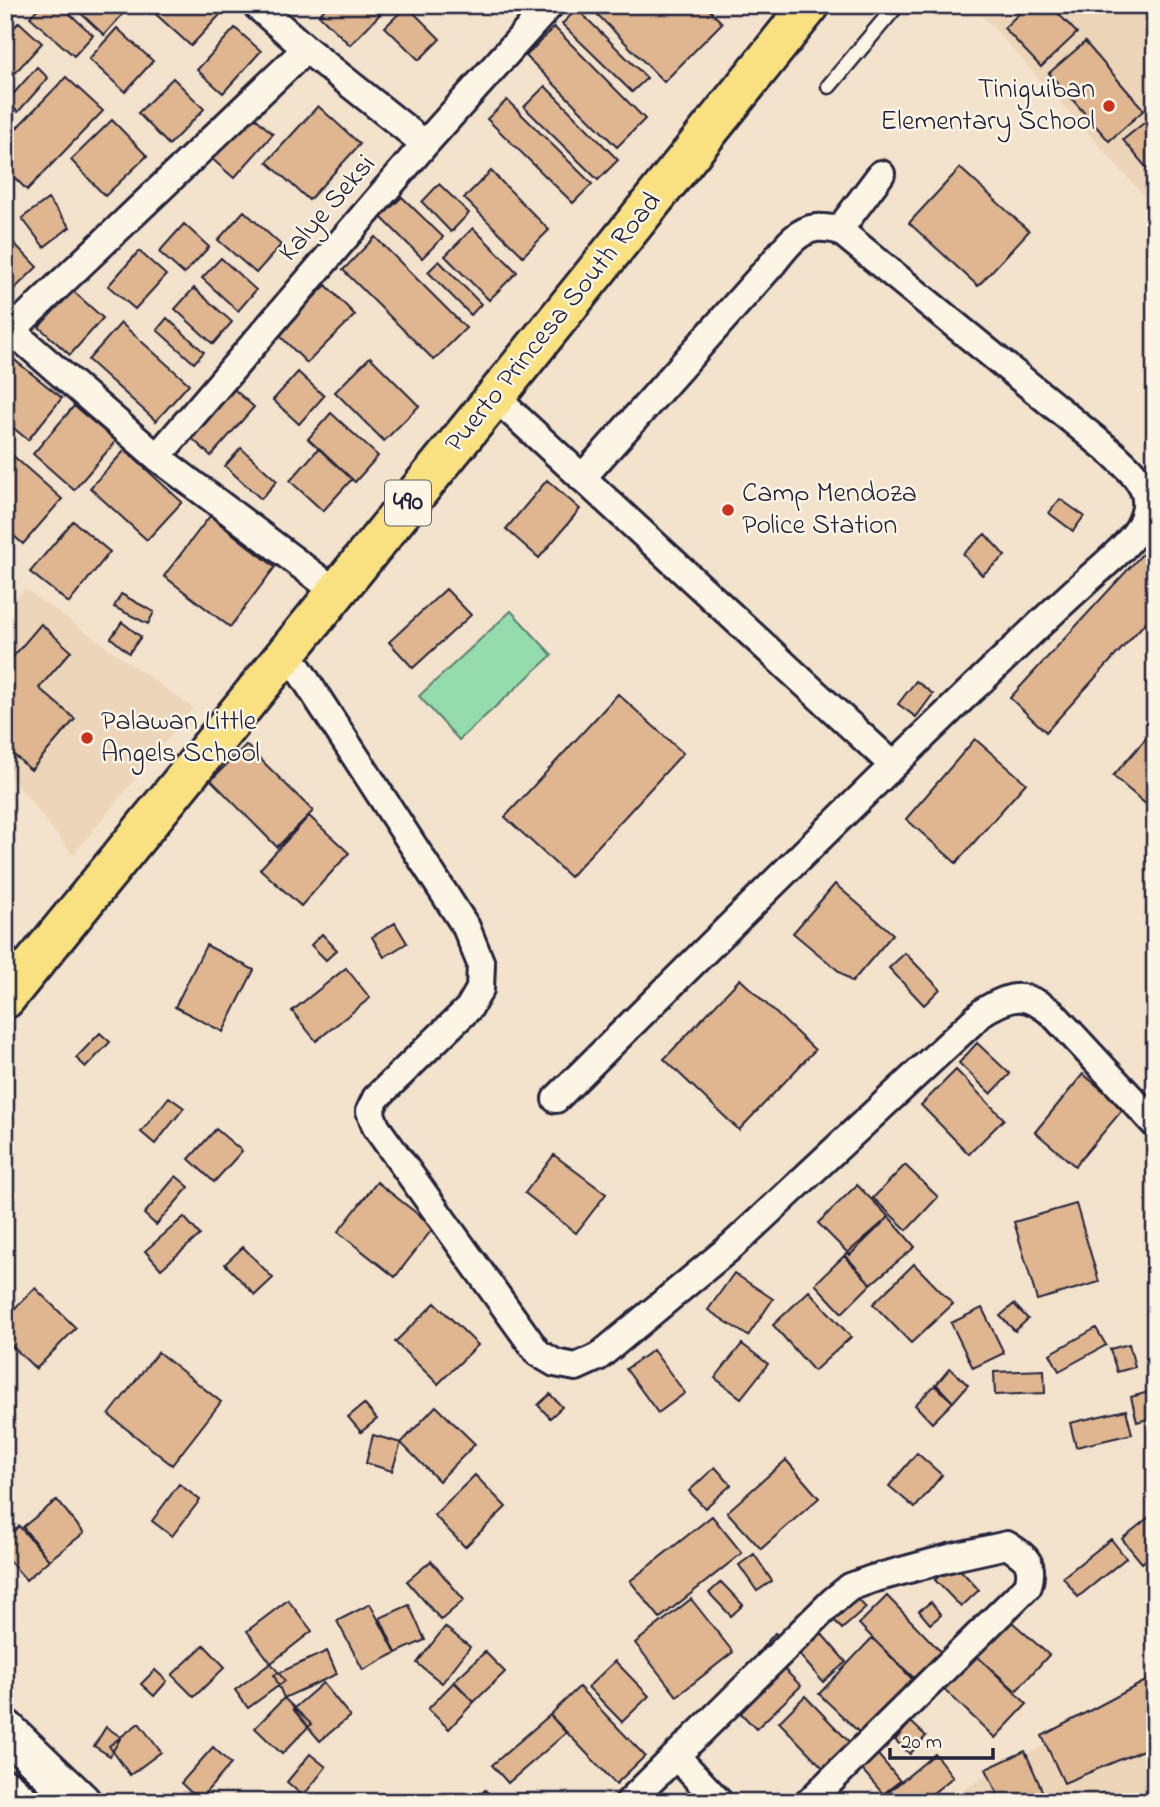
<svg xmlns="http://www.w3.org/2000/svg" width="1160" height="1807" font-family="'Indie Flower',sans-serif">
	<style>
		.built { fill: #edd5ba }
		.green { fill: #94dcab; stroke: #5b7f73; stroke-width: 2 }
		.building { fill: #dfb690; stroke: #22223b; stroke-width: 2 }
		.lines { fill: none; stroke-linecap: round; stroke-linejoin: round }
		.lane-casing { stroke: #22223b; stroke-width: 19 }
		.street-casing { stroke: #22223b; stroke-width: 32 }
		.secondary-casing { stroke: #22223b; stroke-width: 44 }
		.primary-casing { stroke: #22223b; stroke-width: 44 }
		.lane { stroke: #fcf5e5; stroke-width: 14 }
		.street { stroke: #fcf5e5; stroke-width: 26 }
		.secondary { stroke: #fcf5e5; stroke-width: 38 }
		.primary { stroke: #f9e181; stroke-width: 38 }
		.poi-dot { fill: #c8321e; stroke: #fcf5e5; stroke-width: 2.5 }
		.labels { text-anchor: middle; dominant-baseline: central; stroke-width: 5; stroke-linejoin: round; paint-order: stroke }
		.shield { fill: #fcf5e5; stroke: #63616e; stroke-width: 2 }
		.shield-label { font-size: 26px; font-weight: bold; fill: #22223b }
		.poi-label { font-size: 28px; fill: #22223b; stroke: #fcf5e5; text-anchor: start }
		.street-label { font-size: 28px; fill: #22223b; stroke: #fcf5e5 }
	</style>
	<rect width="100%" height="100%" fill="#f3e2cc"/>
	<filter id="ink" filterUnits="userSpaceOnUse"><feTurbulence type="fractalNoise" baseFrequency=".0143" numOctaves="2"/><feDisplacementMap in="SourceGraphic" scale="14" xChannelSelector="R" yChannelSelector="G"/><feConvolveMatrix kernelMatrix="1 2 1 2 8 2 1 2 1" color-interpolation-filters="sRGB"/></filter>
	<g filter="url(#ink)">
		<path class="built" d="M973,5h182v203z
			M25,589l168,119 -120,147 -68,-86v-158z
			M1155,1685v117h-206l11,-11z"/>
		<path class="green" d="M511,611l41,44 -93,85 -40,-44z"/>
		<path class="building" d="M41,5h19l33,30 -19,21 -44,-39z
			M72,5h59l-27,30z
			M151,5h78l-38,41 -42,-38z
			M329,5h60l-39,40 -31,-30z
			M588,5h117l17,18 -58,59z
			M1028,5h22l27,28 -36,34 -37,-39z
			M407,6l33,33 -21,21 -34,-33z
			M577,9l70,69 -15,14 -70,-68z
			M19,22l23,21 -37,41v-46z
			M554,27l91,92 -28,28 -91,-91z
			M117,28l36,33 -28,31 -36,-33z
			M235,28l26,23 -38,42 -26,-23z
			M1085,42l59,68 -35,31 -60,-68z
			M37,67l11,11 -30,34 -11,-11z
			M66,77l37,34 -76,79 -22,-22v-28z
			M173,78l31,31 -35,36 -31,-32z
			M545,86l73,74 -20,20 -74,-73z
			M507,100l85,84 -19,19 -86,-84z
			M318,106l42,38 -51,56 -42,-38z
			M251,114l22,20 -39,44 -23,-20z
			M1155,114v64l-32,-38z
			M112,120l35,36 -42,40 -34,-36z
			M960,168l69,63 -51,55 -69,-63z
			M491,171l58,59 -26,26 -59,-58z
			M439,184l30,29 -18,19 -29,-30z
			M402,197l41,40 -21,21 -41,-41z
			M48,199l22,28 -26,20 -22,-29z
			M244,211l37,34 -25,28 -38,-33z
			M184,224l25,23 -25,27 -25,-22z
			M473,228l44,44 -28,28 -44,-44z
			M375,237l91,91 -32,32 -91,-90z
			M11,240l26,27 -32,31v-52z
			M139,251l27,24 -31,34 -27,-23z
			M221,258l35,32 -18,21 -36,-33z
			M439,261l42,43 -10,11 -43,-43z
			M326,285l29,30 -48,48 -29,-29z
			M194,288l38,34 -19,22 -38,-35z
			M72,290l31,28 -33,37 -31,-28z
			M167,318l37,34 -10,11 -37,-33z
			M121,323l68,61 -33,37 -68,-61z
			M7,354l55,44 -34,42 -23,-19v-65z
			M370,357l49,49 -35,35 -49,-49z
			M298,372l26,24 -25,28 -26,-24z
			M226,382l28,25 -43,49 -28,-26z
			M74,406l42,35 -42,49 -41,-36z
			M331,413l47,43 -23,26 -47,-43z
			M241,448l36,33 -16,18 -36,-33z
			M319,448l33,31 -29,32 -33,-30z
			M125,450l57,52 -35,38 -57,-52z
			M11,454l51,45 -39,45 -18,-16v-68z
			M547,480l33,29 -41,49 -33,-29z
			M1060,499l24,17 -11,15 -24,-18z
			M210,516l65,51 -45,60 -66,-51z
			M73,521l37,31 -41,51 -39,-31z
			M985,534l20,22 -23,19 -19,-21z
			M1155,540v72l-109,120 -36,-34z
			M446,589l25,26 -58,53 -24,-26z
			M121,594l33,18 -6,12 -34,-17z
			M122,622l19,15 -12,16 -18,-15z
			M41,624l30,27 -32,37 36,31 -44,51 -26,-23v-81z
			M916,681l17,13 -17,23 -18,-13z
			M618,694l65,59 -113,124 -65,-60z
			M1155,728v84l-42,-36z
			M975,739l51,44 -70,80 -50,-44z
			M246,745l67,66 -36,36 -66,-67z
			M309,816l40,37 -48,53 -41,-37z
			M835,884l58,50 -41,48 -59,-49z
			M395,923l12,20 -23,14 -12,-20z
			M322,934l15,16 -11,10 -15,-15z
			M206,945l48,25 -31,62 -48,-25z
			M905,953l35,36 -16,16 -35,-37z
			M346,968l24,30 -54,43 -24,-30z
			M740,979l75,71 -76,80 -75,-71z
			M100,1033l10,9 -24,25 -10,-9z
			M977,1043l33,31 -19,20 -32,-31z
			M956,1070l48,49 -35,35 -48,-49z
			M1083,1074l41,34 -49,58 -40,-34z
			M169,1097l15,11 -29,36 -14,-12z
			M216,1129l26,22 -28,31 -25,-23z
			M554,1155l52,39 -30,39 -51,-40z
			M905,1165l33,32 -31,33 -34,-32z
			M176,1176l13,11 -33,38 -12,-11z
			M377,1182l57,45 -39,50 -57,-45z
			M857,1185l32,32 -39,38 -32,-32z
			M1076,1204l23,78 -62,18 -23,-78z
			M184,1217l16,18 -39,34 -16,-18z
			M889,1217l26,30 -44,37 -26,-29z
			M243,1247l30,31 -18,17 -30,-31z
			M844,1256l27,28 -29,29 -27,-29z
			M914,1264l39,40 -42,39 -38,-39z
			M734,1273l39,26 -25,37 -40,-26z
			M35,1288l41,40 -40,41 -31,-30v-21z
			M809,1291l42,46 -37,34 -41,-46z
			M435,1303l43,42 -40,39 -43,-42z
			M1014,1304l14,15 -13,12 -15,-15z
			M982,1308l22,45 -31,15 -22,-45z
			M1096,1328l10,17 -47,26 -9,-17z
			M742,1344l26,20 -27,34 -26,-20z
			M1129,1344l6,23 -18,5 -7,-23z
			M653,1350l32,43 -27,20 -32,-44z
			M158,1352l63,50 -49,63 -63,-50z
			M950,1368l18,17 -15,17 -18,-16z
			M1044,1370l1,23 -50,2 -1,-23z
			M936,1384l17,18 -21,21 -17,-18z
			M1155,1390v27l-18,5 -6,-25z
			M550,1394l12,13 -12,11 -12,-13z
			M364,1404l13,15 -16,13 -13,-15z
			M436,1406l39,38 -36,37 -38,-38z
			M1126,1410l6,24 -56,13 -6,-24z
			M373,1435l28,8 -9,28 -26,-8z
			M917,1453l25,22 -27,33 -26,-22z
			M786,1460l33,38 -58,51 -34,-37z
			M715,1467l16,18 -26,23 -16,-17z
			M475,1475l31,32 -41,40 -31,-32z
			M179,1484l21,16 -28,36 -20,-15z
			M57,1500l27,33 -35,27 -26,-33z
			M1155,1512v40l-13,11 -20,-24z
			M712,1516l30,37 -82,65 -30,-37z
			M19,1526l30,34 -23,20 -21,-24v-17z
			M1111,1539l15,19 -48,39 -15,-20z
			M754,1554l18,27 -15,10 -18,-26z
			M431,1561l33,39 -23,20 -34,-39z
			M953,1562l26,28 -18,17 -26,-27z
			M721,1582l22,23 -12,11 -22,-23z
			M850,1590l16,18 -24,21 -16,-18z
			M887,1596l57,59 -28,28 -57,-59z
			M691,1599l42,53 -56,44 -42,-53z
			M288,1600l24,31 -41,32 -24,-32z
			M931,1602l10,13 -11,9 -11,-13z
			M370,1604l26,49 -33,17 -26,-49z
			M409,1605l16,35 -29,13 -16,-35z
			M1003,1614l46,41 -33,36 -45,-40z
			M445,1627l25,20 -28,36 -25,-20z
			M820,1632l26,30 -23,20 -26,-30z
			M775,1633l10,9 -19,22 -10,-9z
			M872,1638l44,42 -53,56 -44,-42z
			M204,1645l21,22 -31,30 -22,-22z
			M327,1651l10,23 -53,24 -10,-23z
			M485,1652l20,20 -31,30 -20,-21z
			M975,1654l52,50 -32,34 -52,-50z
			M615,1661l34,35 -27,26 -34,-35z
			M271,1663l14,18 -37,27 -13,-18z
			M779,1664l22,22 -45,43 -21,-22z
			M155,1670l12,11 -13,15 -13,-12z
			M1155,1676v69l-91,38 -22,-47z
			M454,1682l20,20 -25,27 -21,-20z
			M323,1683l27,33 -30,25 -27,-32z
			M579,1687l66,69 -29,28 -66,-69z
			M805,1696l53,55 -26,26 -53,-55z
			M284,1698l27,26 -29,30 -27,-26z
			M550,1715l16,18 -58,50 -16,-18z
			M911,1722l15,14 -16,18 -15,-14z
			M139,1723l22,29 -31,23 -21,-29z
			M106,1727l15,10 -11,19 -16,-10z
			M870,1745l30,36 -17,13 -30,-35z
			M213,1747l18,17 -32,36 -18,-17z
			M1025,1751l22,51h-46l-15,-33z
			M310,1754l16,13 -23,29 -16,-14z
			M935,1754l18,23 -31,25h-32l-5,-7z
			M485,1790l12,12h-23z"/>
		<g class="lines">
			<defs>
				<path id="lane" d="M829,86l68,-81"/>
				<path id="street" d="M256,5l50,44 119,95
					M5,325l152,132 178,134
					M12,330l294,-281
					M495,397l398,368
					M157,457l268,-313 125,-139
					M582,478l191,-215c11,-14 24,-33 43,-35 7,-1 16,1 23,2l42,-56
					M287,651l179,276 15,37 -1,25 -11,19 -93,90 -6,13 6,16 162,226 17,10 21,4 22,-10 135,-112 251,-234c29,-17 42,-19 69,3l102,110
					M5,960l15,21
					M556,1099c138,-137 275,-274 415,-409 37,-35 73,-71 111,-105 16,-15 46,-39 56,-56 21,-35 -1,-53 -26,-76l-273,-223
					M676,1756l43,46
					M629,1802l204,-201 17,-14 22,-8 81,-22 54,-12c18,12 28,17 21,41l-219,216"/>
				<path id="secondary" d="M5,1729l76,73
					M5,1789l15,13"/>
				<path id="primary" d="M5,999l490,-602 315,-392"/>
			</defs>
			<use href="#lane" class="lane-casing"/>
			<use href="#street" class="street-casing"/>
			<use href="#secondary" class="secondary-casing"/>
			<use href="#primary" class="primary-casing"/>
			<use href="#lane" class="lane"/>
			<use href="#street" class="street"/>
			<use href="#secondary" class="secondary"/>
			<use href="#primary" class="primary"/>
		</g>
	</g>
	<g class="poi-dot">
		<circle cx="1109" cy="106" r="7"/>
		<circle cx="728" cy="510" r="7"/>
		<circle cx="87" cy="738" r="7"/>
	</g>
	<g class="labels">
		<rect class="shield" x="385" y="480.5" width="46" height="45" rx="5"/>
		<g class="shield-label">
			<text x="408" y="503">490</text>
		</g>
		<g class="poi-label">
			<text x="1095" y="90" text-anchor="end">Tiniguiban<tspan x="1095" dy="32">Elementary School</tspan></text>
			<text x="742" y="494">Camp Mendoza<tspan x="742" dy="32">Police Station</tspan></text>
			<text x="101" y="722">Palawan Little<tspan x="101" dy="32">Angels School</tspan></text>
		</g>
		<g class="street-label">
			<text transform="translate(328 209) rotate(-49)">Kalye Seksi</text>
			<text transform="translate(554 323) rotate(-51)">Puerto Princesa South Road</text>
		</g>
	</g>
	<rect width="1160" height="1807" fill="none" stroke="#fcf5e5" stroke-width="28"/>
	<rect x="14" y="14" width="1132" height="1779" fill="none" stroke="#22223b" stroke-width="2.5" filter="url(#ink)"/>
	<path d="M890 1748v10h103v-10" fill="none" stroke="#22223b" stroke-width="3.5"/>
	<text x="901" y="1748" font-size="21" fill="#22223b" stroke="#fcf5e5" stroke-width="5" paint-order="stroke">20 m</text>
</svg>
